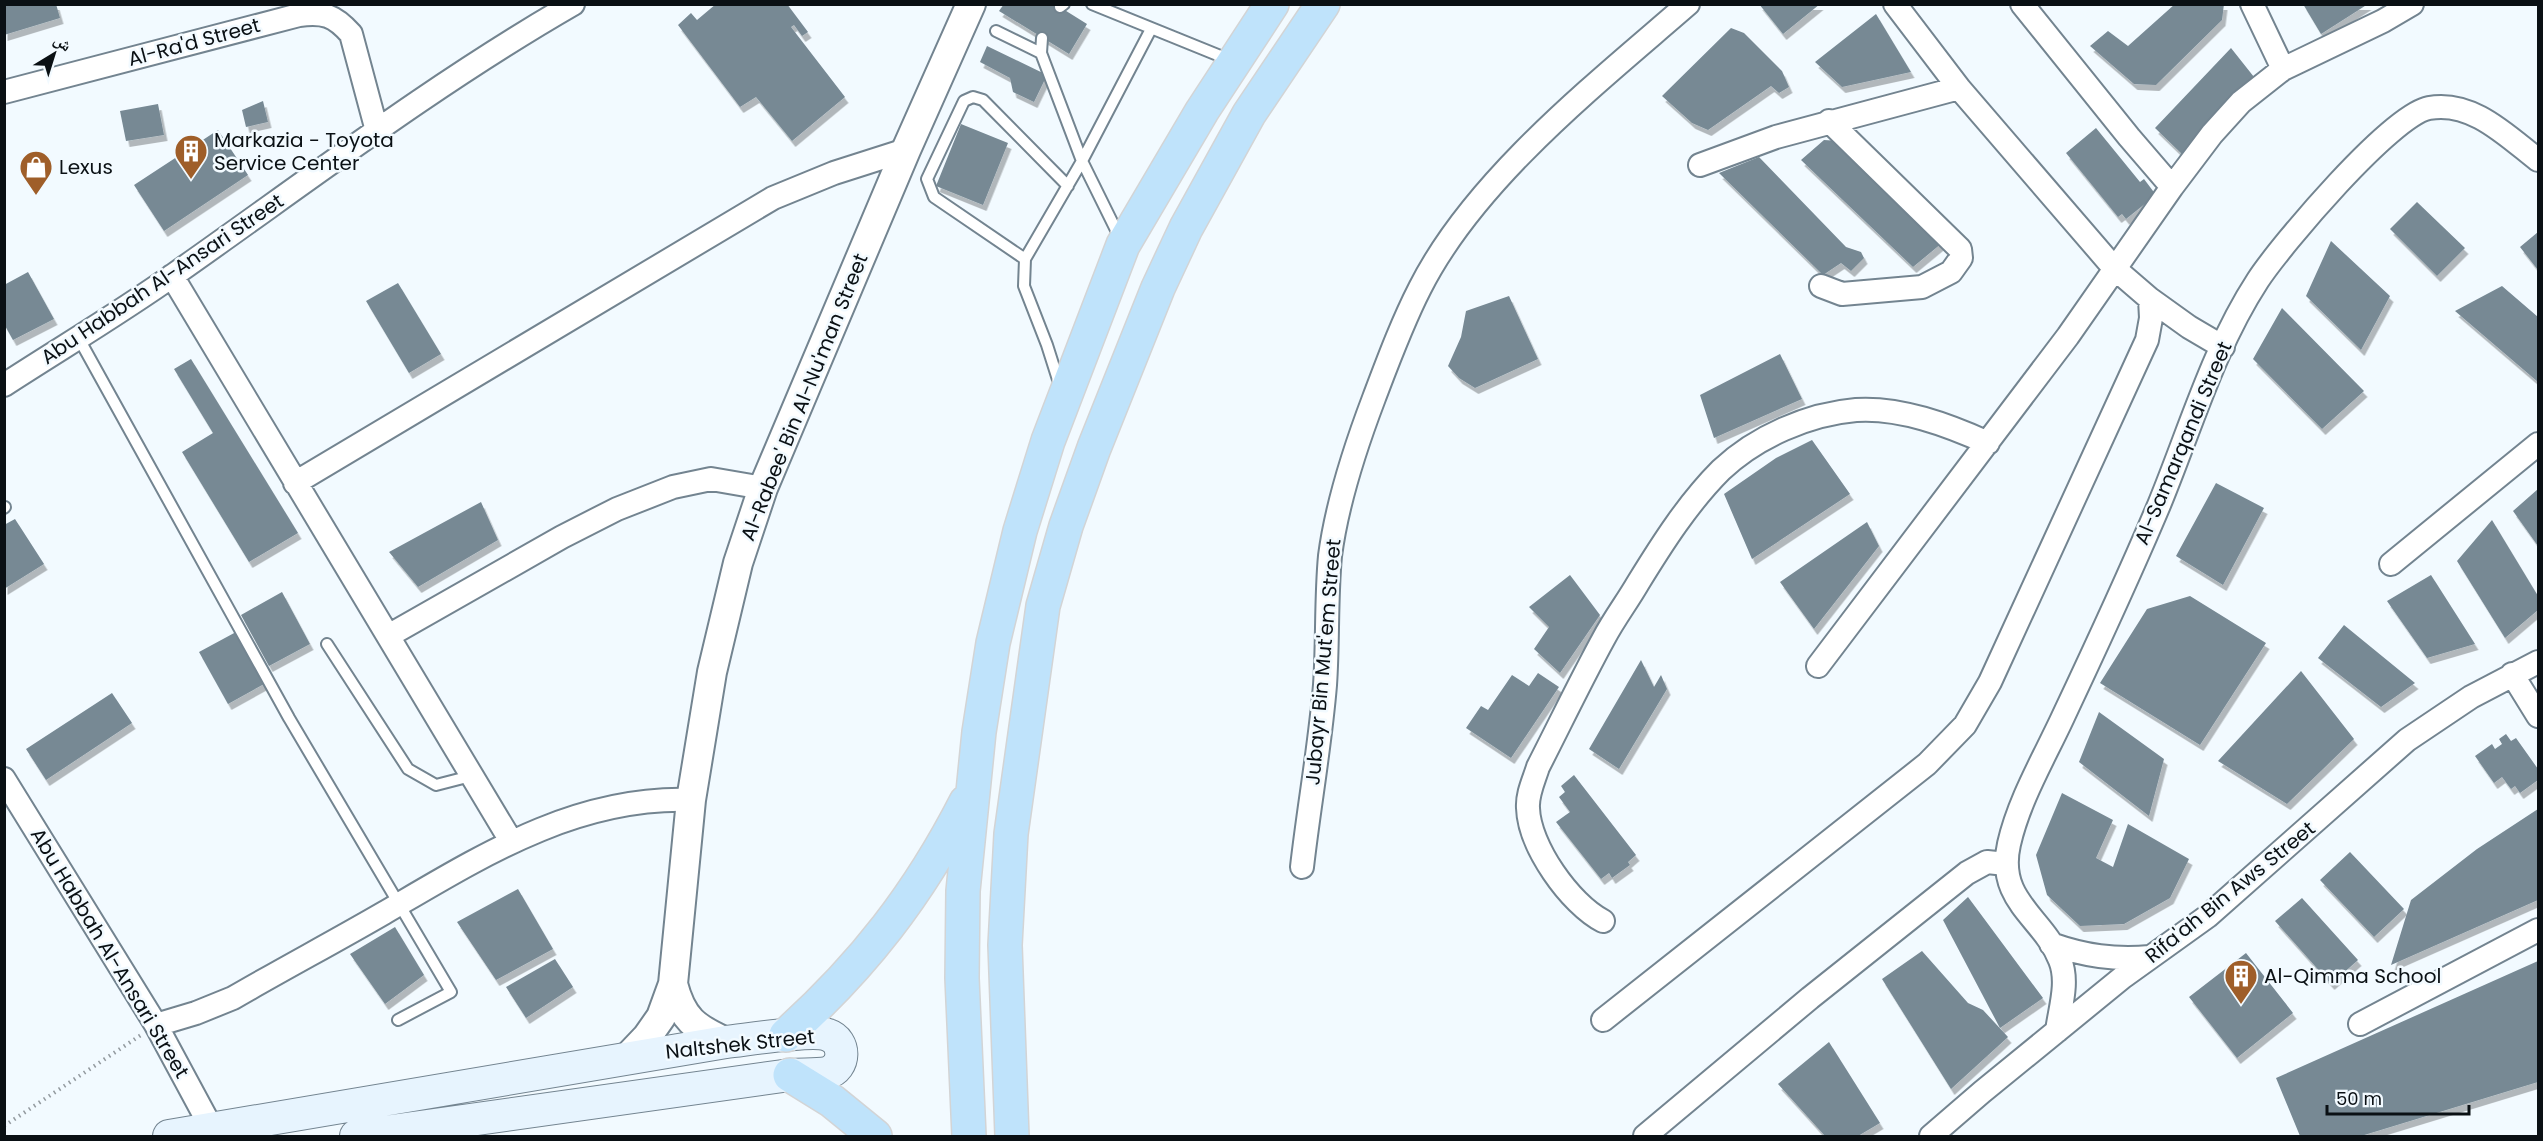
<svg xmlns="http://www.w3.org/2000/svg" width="2543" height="1141" font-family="Poppins,'Noto Naskh Arabic',sans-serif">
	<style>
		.building { fill: #778994; filter: url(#shadow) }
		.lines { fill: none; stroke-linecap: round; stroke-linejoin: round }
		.service-casing { stroke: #738490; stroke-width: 14 }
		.minor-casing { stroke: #738490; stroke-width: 26 }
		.tertiary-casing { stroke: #738490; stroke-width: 32 }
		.secondary-casing { stroke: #738490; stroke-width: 34 }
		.trunk-casing { stroke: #d3d4d5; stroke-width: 36 }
		.path { stroke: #939a9f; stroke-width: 4; stroke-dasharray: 1.5 4.5; stroke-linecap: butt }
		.service { stroke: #fff; stroke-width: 10 }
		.minor { stroke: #fff; stroke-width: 22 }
		.tertiary { stroke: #fff; stroke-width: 28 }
		.secondary { stroke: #e7f4fe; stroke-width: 32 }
		.trunk { stroke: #bfe3fb; stroke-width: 33 }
		.labels { text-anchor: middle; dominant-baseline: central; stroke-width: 5; stroke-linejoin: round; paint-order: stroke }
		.street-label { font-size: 20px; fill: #0a1014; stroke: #f2faff }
		.poi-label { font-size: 20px; fill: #0a1014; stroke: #f2faff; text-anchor: start }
	</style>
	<defs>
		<filter id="shadow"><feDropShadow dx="3.5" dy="6" stdDeviation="0" flood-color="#0004"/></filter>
	</defs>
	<rect width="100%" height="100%" fill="#f2faff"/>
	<path class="building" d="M4,4h52l4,14 -56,17z
		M716,4h71l21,28 -6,4 -8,-11 -3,2 54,70 -53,44 -36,-44 -16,10 -62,-82 13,-12 6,7z
		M1004,4h51l32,20 -18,30 -70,-43z
		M1759,4h61l-37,30z
		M2175,4h49l-2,16 -66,65 -22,-1 -44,-38 18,-15 20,15z
		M2303,4h65l-47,30z
		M1876,14l35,58 -69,15 -27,-25z
		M1731,28l13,5 38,38 7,16 -10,6 -8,-7 -63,44 -16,-7 -30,-27z
		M987,46l60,29 -13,27 -21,-10 -3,-14 -30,-16z
		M2231,48l23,29 -70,79 -29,-28z
		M263,101l5,21 -22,5 -4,-17z
		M158,104l6,31 -38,6 -6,-30z
		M961,124l47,19 -25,62 -47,-19z
		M2096,128l44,54 4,-3 12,16 -30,24 -4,-5 -4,3 -52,-64z
		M218,130l30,45 -84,56 -30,-46z
		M1824,140l16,1 102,102 -29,24 -112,-107z
		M1759,157l87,90 15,5 3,6 -13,13 -10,-8 -18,12 -104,-102z
		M2417,202l48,46 -28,28 -47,-47z
		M2538,232v38l-18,-23z
		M2331,241l59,55 -29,54 -55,-54z
		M28,272l26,47 -41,21 -9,-16v-39z
		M398,283l43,71 -32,19 -43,-72z
		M2502,286l36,31v65l-83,-71z
		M1509,296l29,63 -63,29 -16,-10 -11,-12 13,-29 5,-26z
		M2282,308l82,83 -42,38 -69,-70z
		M1780,354l22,45 -88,39 -14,-43z
		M191,359l107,174 -49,29 -67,-110 31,-19 -39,-64z
		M1812,440l38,54 -98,65 -28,-65 52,-36z
		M2216,483l48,25 -41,77 -47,-29z
		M2538,489v57l-25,-35z
		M481,502l17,38 -80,47 -29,-35z
		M15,519l29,45 -40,25v-64z
		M2492,520l46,76v14l-33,28 -48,-77z
		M1867,522l12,24 -65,83 -34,-47z
		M1570,575l30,40 -40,58 -26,-24 15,-22 -20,-20z
		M2431,575l44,69 -48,14 -40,-57z
		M282,592l28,52 -41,22 -28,-51z
		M2190,596l76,47 -66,102 -100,-62 47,-74z
		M2344,625l71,58 -34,24 -63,-49z
		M236,632l28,52 -36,20 -29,-52z
		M1641,660l13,27 7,-12 6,14 -48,80 -30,-20z
		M2301,671l53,68 -67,65 -69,-43z
		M1538,673l21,14 -48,71 -45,-30 15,-22 7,4 24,-35 17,11z
		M112,693l20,30 -86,57 -20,-31z
		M2099,712l65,47 -15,57 -70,-54z
		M2506,734l5,7 5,-3 22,31v11l-18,13 -5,-7 -4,3 -9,-12 -8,6 -19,-27 17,-12 3,5 7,-5 -3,-5z
		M1574,775l62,80 -8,7 2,3 -18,13 -3,-5 -8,6 -45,-57 14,-10 -11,-15 6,-5 -4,-6z
		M2062,793l51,27 -17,38 17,9 15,-43 61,35 -19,39 -46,26 -44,2 -33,-31 -11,-40z
		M2538,809v91l-147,65 20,-65 66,-51z
		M2350,852l54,57 -30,28 -54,-57z
		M518,889l35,60 -57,31 -39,-58z
		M1968,897l75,101 -43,30 -57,-108z
		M2302,898l56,62 -27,24 -56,-63z
		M395,927l29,48 -39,29 -35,-50z
		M1922,951l46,52 15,7 25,27 -57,52 -69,-110z
		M2246,953l47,60 -56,45 -48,-61z
		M555,959l18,28 -47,31 -20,-31z
		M2538,961v121l-177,54h-61l-24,-58z
		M1829,1042l51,81 -22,13h-33l-47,-52z"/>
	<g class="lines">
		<defs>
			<path id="service" d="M1092,4l138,56
				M1060,7l4,-3
				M996,31l45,22
				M1042,38l-1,15 41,108 39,79
				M1025,259l-91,-62 -7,-18 37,-78 9,-4 10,3 85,86
				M78,337l211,381 162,274 -53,28
				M1060,386l-13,-41 -23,-59 1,-27 57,-98 69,-132
				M4,508l1,-1
				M327,644l81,125 28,16 35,-9"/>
			<path id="minor" d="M1895,4l64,84 155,180 36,31 39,28 34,20
				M2022,4l107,133 43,50
				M2252,4l31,65
				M4,92l295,-77c25,-3 35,0 52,19l26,97
				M1700,165l76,-28 183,-49
				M172,276l339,565
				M1821,286l21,8 80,-7 29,-15 10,-14 -1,-9 -131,-128
				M4,385c57,-37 116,-72 171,-111 131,-92 259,-190 398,-270
				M295,483l478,-285 61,-25 72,-23
				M2391,564l147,-120
				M388,636l174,-99 55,-28 56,-22 38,-8 52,9
				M1818,666l250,-330 104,-149 40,-53 29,-32 42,-33 100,-48 29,-17
				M2512,674l26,42
				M4,779l152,246 56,104
				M1302,867c7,-61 18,-121 23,-182 3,-43 1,-86 5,-129 7,-54 25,-108 44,-158 14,-37 28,-75 46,-110 55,-109 176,-204 268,-284
				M1603,921c-33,-17 -74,-75 -75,-113 -1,-14 6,-28 10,-41 22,-43 43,-87 66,-129 10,-19 23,-36 34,-55 24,-39 50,-80 83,-113 35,-33 87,-56 135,-60 44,-3 92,15 132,33
				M2051,944c34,12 63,16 99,13
				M1603,1020l324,-256 38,-39 25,-43 157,-342 4,-22 -1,-19
				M2360,1024l178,-94
				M156,1025l40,-12 37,-15c50,-29 101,-56 151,-85 96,-56 191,-117 307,-113
				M2057,1031c3,-23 12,-49 3,-71 -17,-43 -64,-59 -51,-116 10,-44 35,-86 54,-127 33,-70 66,-141 96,-212 31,-75 54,-156 99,-225 23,-35 133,-165 171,-172 43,-8 78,28 109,52
				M1645,1136l165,-138 157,-125 20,-11 19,2
				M1931,1136l51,-44 141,-115 85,-61 199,-176 64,-43 67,-35"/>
			<path id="tertiary" d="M673,984c9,35 22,44 53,58
				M627,1058l20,-21 14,-20 12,-33 18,-184 21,-128 26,-109 25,-75 143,-338 65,-146"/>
			<path id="secondary" d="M169,1136l557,-94c20,-2 86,-13 102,-7 18,6 18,33 -1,38 -11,2 -25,1 -37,2l-434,61"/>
			<path id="trunk" d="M786,1035c77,-69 133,-141 180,-233
				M790,1075l42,26 43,35
				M969,1136l-7,-158 1,-87 16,-159 14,-89 27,-112 28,-90 75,-196 79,-134 70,-107
				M1012,1136l-7,-191 6,-111 32,-228 23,-80 28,-78 64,-160 28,-60 63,-114 74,-110"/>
		</defs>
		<use href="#service" class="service-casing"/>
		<use href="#minor" class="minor-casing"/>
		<use href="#tertiary" class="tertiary-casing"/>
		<use href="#secondary" class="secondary-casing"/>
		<use href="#trunk" class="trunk-casing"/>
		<path class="path" d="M4,1126l137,-91"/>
		<use href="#service" class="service"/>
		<use href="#minor" class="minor"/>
		<use href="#tertiary" class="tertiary"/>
		<use href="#secondary" class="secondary"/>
		<use href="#trunk" class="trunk"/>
	</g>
	<defs>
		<symbol id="building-pin" viewBox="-11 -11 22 30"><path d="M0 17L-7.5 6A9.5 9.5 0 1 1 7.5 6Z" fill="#9f5e29" stroke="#f2faff"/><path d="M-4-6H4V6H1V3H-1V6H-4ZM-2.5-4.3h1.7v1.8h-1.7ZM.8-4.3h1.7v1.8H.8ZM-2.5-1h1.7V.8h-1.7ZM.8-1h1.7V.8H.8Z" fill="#fff"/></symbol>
		<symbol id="shop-pin" viewBox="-11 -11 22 30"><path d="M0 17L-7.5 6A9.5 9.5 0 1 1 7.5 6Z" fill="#9f5e29" stroke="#f2faff"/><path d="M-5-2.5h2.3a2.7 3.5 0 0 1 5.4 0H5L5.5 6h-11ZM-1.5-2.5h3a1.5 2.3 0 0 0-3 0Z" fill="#fff"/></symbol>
	</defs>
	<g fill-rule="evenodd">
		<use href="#building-pin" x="172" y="132" width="38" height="52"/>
		<use href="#shop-pin" x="17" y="148" width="38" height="52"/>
		<use href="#building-pin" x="2222" y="957" width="38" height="52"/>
	</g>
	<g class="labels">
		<g class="street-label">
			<text transform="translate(194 42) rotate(-15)">Al-Ra'd Street</text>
			<text transform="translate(162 279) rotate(-34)">Abu Habbah Al-Ansari Street</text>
			<text transform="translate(804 397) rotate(-68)">Al-Rabee' Bin Al-Nu'man Street</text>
			<text transform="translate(2183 443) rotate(-67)">Al-Samarqandi Street</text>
			<text transform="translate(1323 662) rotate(-85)">Jubayr Bin Mut'em Street</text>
			<text transform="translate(2230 892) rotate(-39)">Rifa'ah Bin Aws Street</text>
			<text transform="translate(110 953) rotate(59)">Abu Habbah Al-Ansari Street</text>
			<text transform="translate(740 1044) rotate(-6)">Naltshek Street</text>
		</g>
		<g class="poi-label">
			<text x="214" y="140">Markazia - Toyota<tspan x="214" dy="23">Service Center</tspan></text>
			<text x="59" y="167">Lexus</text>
			<text x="2264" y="976">Al-Qimma School</text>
		</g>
	</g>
	<rect width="2543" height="1141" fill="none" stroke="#0a1014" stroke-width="12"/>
	<g transform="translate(54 54) rotate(38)" stroke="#f2faff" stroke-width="4.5" paint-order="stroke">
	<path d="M0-4.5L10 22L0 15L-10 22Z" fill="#0a1014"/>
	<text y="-9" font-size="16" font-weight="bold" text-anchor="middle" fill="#0a1014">ش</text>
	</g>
	<path d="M2327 1105v9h142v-9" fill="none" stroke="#0a1014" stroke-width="3"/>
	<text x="2336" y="1105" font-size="18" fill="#0a1014" stroke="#f2faff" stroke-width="4.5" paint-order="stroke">50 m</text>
</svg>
